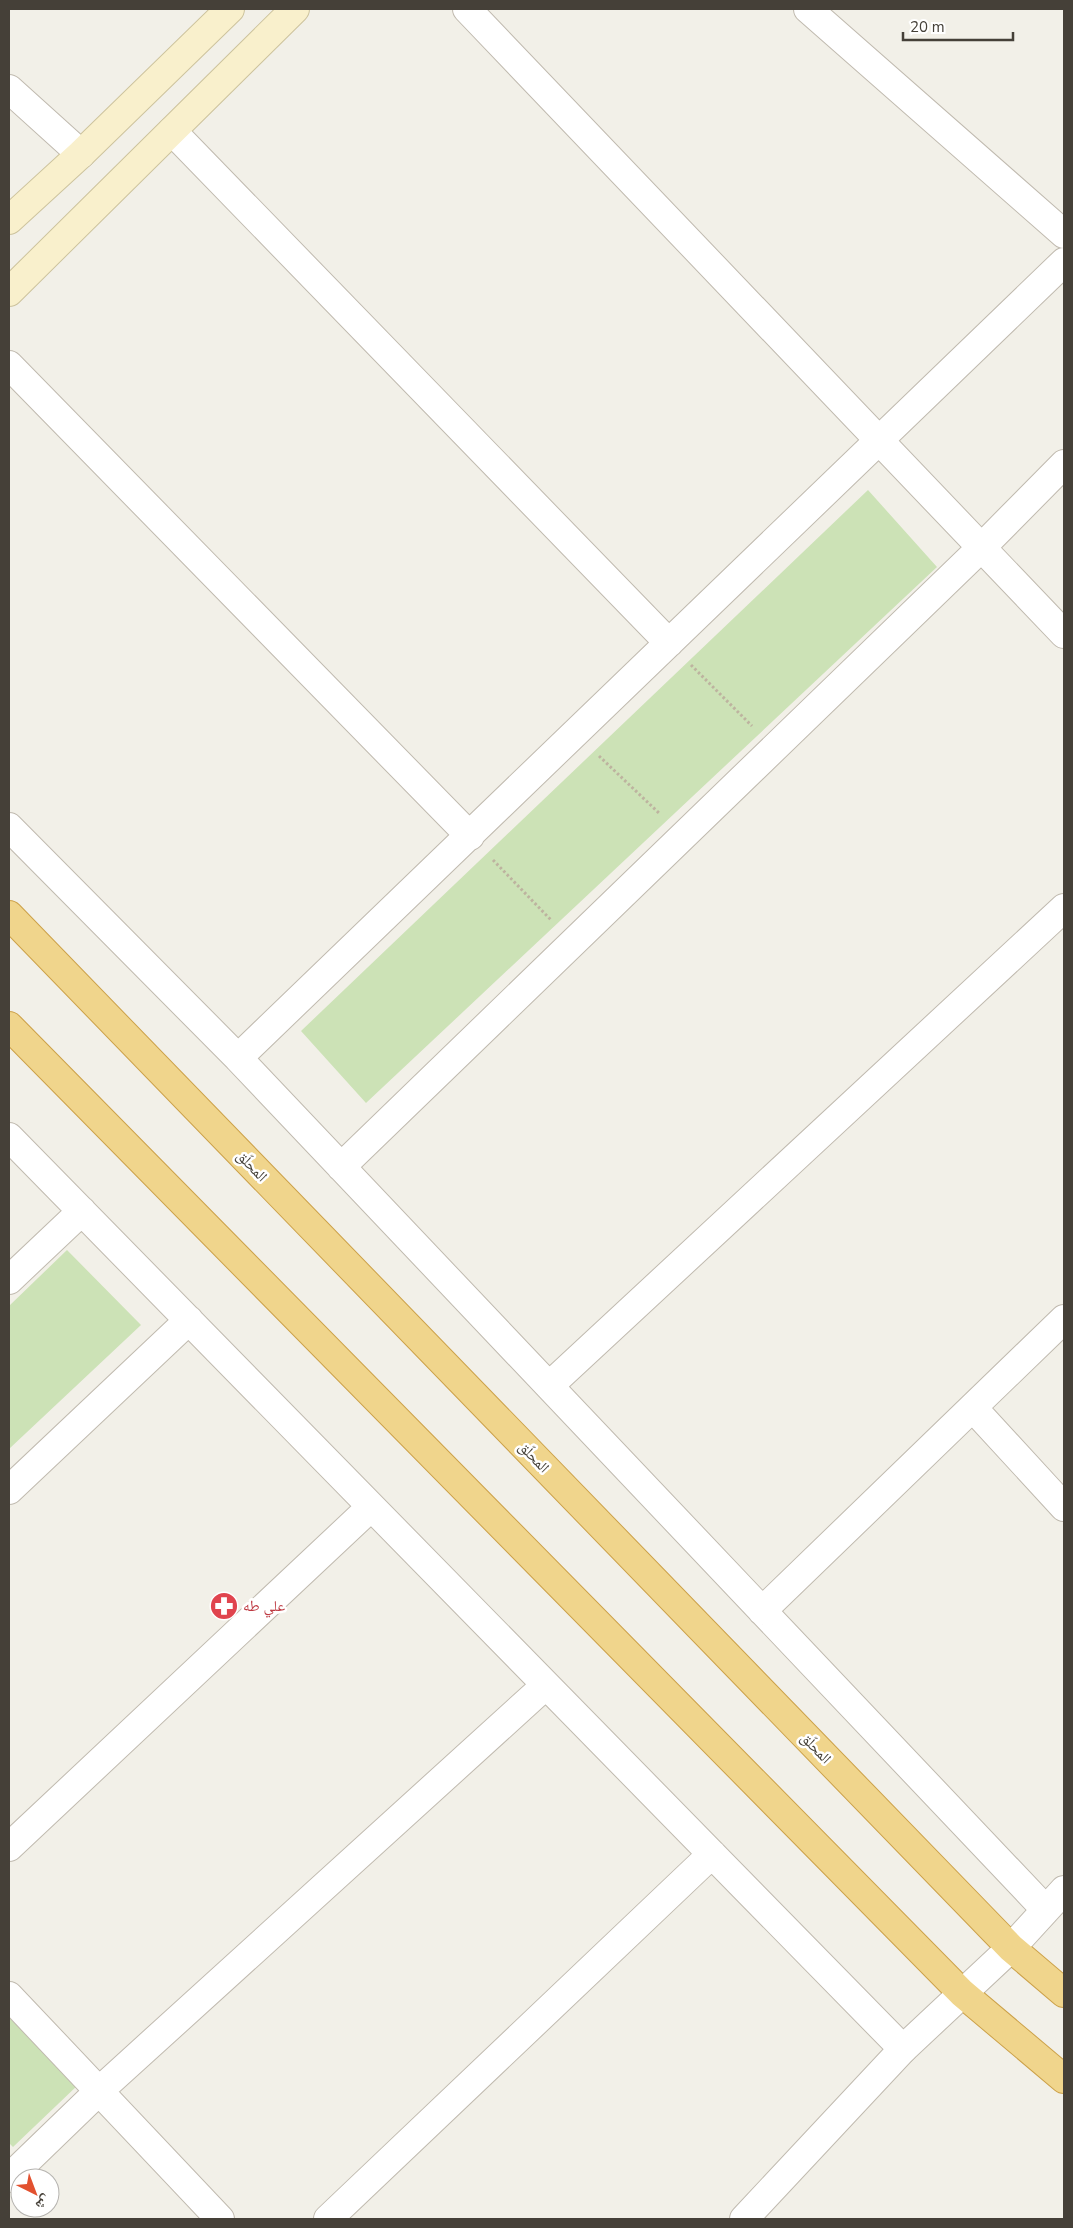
<svg xmlns="http://www.w3.org/2000/svg" width="1073" height="2228" font-family="'Nunito Sans','Noto Naskh Arabic',sans-serif">
	<style>
		.green { fill: #cce2b6 }
		.lines { fill: none; stroke-linecap: round; stroke-linejoin: round }
		.minor-casing { stroke: #c0baaf; stroke-width: 30 }
		.tertiary-casing { stroke: #c0baaf; stroke-width: 30 }
		.secondary-casing { stroke: #cdc39d; stroke-width: 30 }
		.trunk-casing { stroke: #cca149; stroke-width: 30 }
		.path { stroke: #bdb39f; stroke-width: 3; stroke-dasharray: 2.5 2.5; stroke-linecap: butt }
		.minor { stroke: #fff; stroke-width: 28 }
		.tertiary { stroke: #fff; stroke-width: 28 }
		.secondary { stroke: #f9f0cc; stroke-width: 28 }
		.trunk { stroke: #f0d58c; stroke-width: 28 }
		.labels { text-anchor: middle; dominant-baseline: central; stroke-width: 5; stroke-linejoin: round; paint-order: stroke }
		.street-label { font-size: 15px; fill: #454038; stroke: #fff }
		.health-label { font-size: 15px; fill: #be3a42; stroke: #fff; text-anchor: start }
	</style>
	<rect width="100%" height="100%" fill="#f2f0e8"/>
	<path class="green" d="M868,490l69,77 -571,536 -65,-72z
		M67,1250l74,75 -132,124v-143z
		M9,2011l70,73 -66,63 -4,-4z"/>
	<g class="lines">
		<defs>
			<path id="minor" d="M467,9l597,625
				M808,9l256,225
				M9,89l72,65
				M172,131l497,512
				M9,365l461,471
				M9,827l229,231 807,851
				M238,1058l826,-796
				M9,1137l894,912
				M341,1167l641,-620 82,-83
				M9,1280l73,-69
				M549,1386l515,-478
				M973,1408l91,99
				M9,1490l180,-170
				M762,1611l302,-292
				M9,1847l362,-340
				M9,1996l211,223
				M9,2178l90,-87 447,-406
				M328,2219l384,-365"/>
			<path id="tertiary" d="M744,2219l159,-170 108,-101 53,-58"/>
			<path id="secondary" d="M9,220l72,-66 149,-145
				M9,292l286,-283"/>
			<path id="trunk" d="M9,915l1002,1033 53,45
				M9,1026l953,967 102,86"/>
		</defs>
		<use href="#minor" class="minor-casing"/>
		<use href="#tertiary" class="tertiary-casing"/>
		<use href="#secondary" class="secondary-casing"/>
		<use href="#trunk" class="trunk-casing"/>
		<path class="path" d="M691,665l61,61
			M599,756l61,58
			M493,860l58,60"/>
		<use href="#minor" class="minor"/>
		<use href="#tertiary" class="tertiary"/>
		<use href="#secondary" class="secondary"/>
		<use href="#trunk" class="trunk"/>
	</g>
	<defs>
		<symbol id="pharmacy-disc" viewBox="-11 -11 22 22"><circle r="9.5" fill="#e0444e" stroke="#fff"/><path d="M-2-6h4v4h4v4h-4v4h-4v-4h-4v-4h4Z" fill="#fff"/></symbol>
	</defs>
	<g fill-rule="evenodd">
		<use href="#pharmacy-disc" x="208" y="1590" width="32" height="32"/>
	</g>
	<g class="labels">
		<g class="street-label">
			<text transform="translate(252 1166) rotate(46)">المحلّق</text>
			<text transform="translate(534 1457) rotate(46)">المحلّق</text>
			<text transform="translate(816 1748) rotate(46)">المحلّق</text>
		</g>
		<g class="health-label">
			<text x="243" y="1606">علي طه</text>
		</g>
	</g>
	<rect width="1073" height="2228" fill="none" stroke="#454038" stroke-width="20"/>
	<g transform="translate(35 2193) rotate(138)"><circle r="24" fill="#ffffff" stroke="#b5b3af"/>
	<path d="M0-4L9 19L0 12L-9 19Z" fill="#e2512f"/>
	<text y="-8" font-size="14" font-weight="bold" text-anchor="middle" fill="#454038">ش</text>
	</g>
	<path d="M903 32v8h110v-8" fill="none" stroke="#454038" stroke-width="2.5"/>
	<text x="910" y="32" font-size="15" fill="#454038" stroke="#ffffff" stroke-width="4" paint-order="stroke">20 m</text>
</svg>
